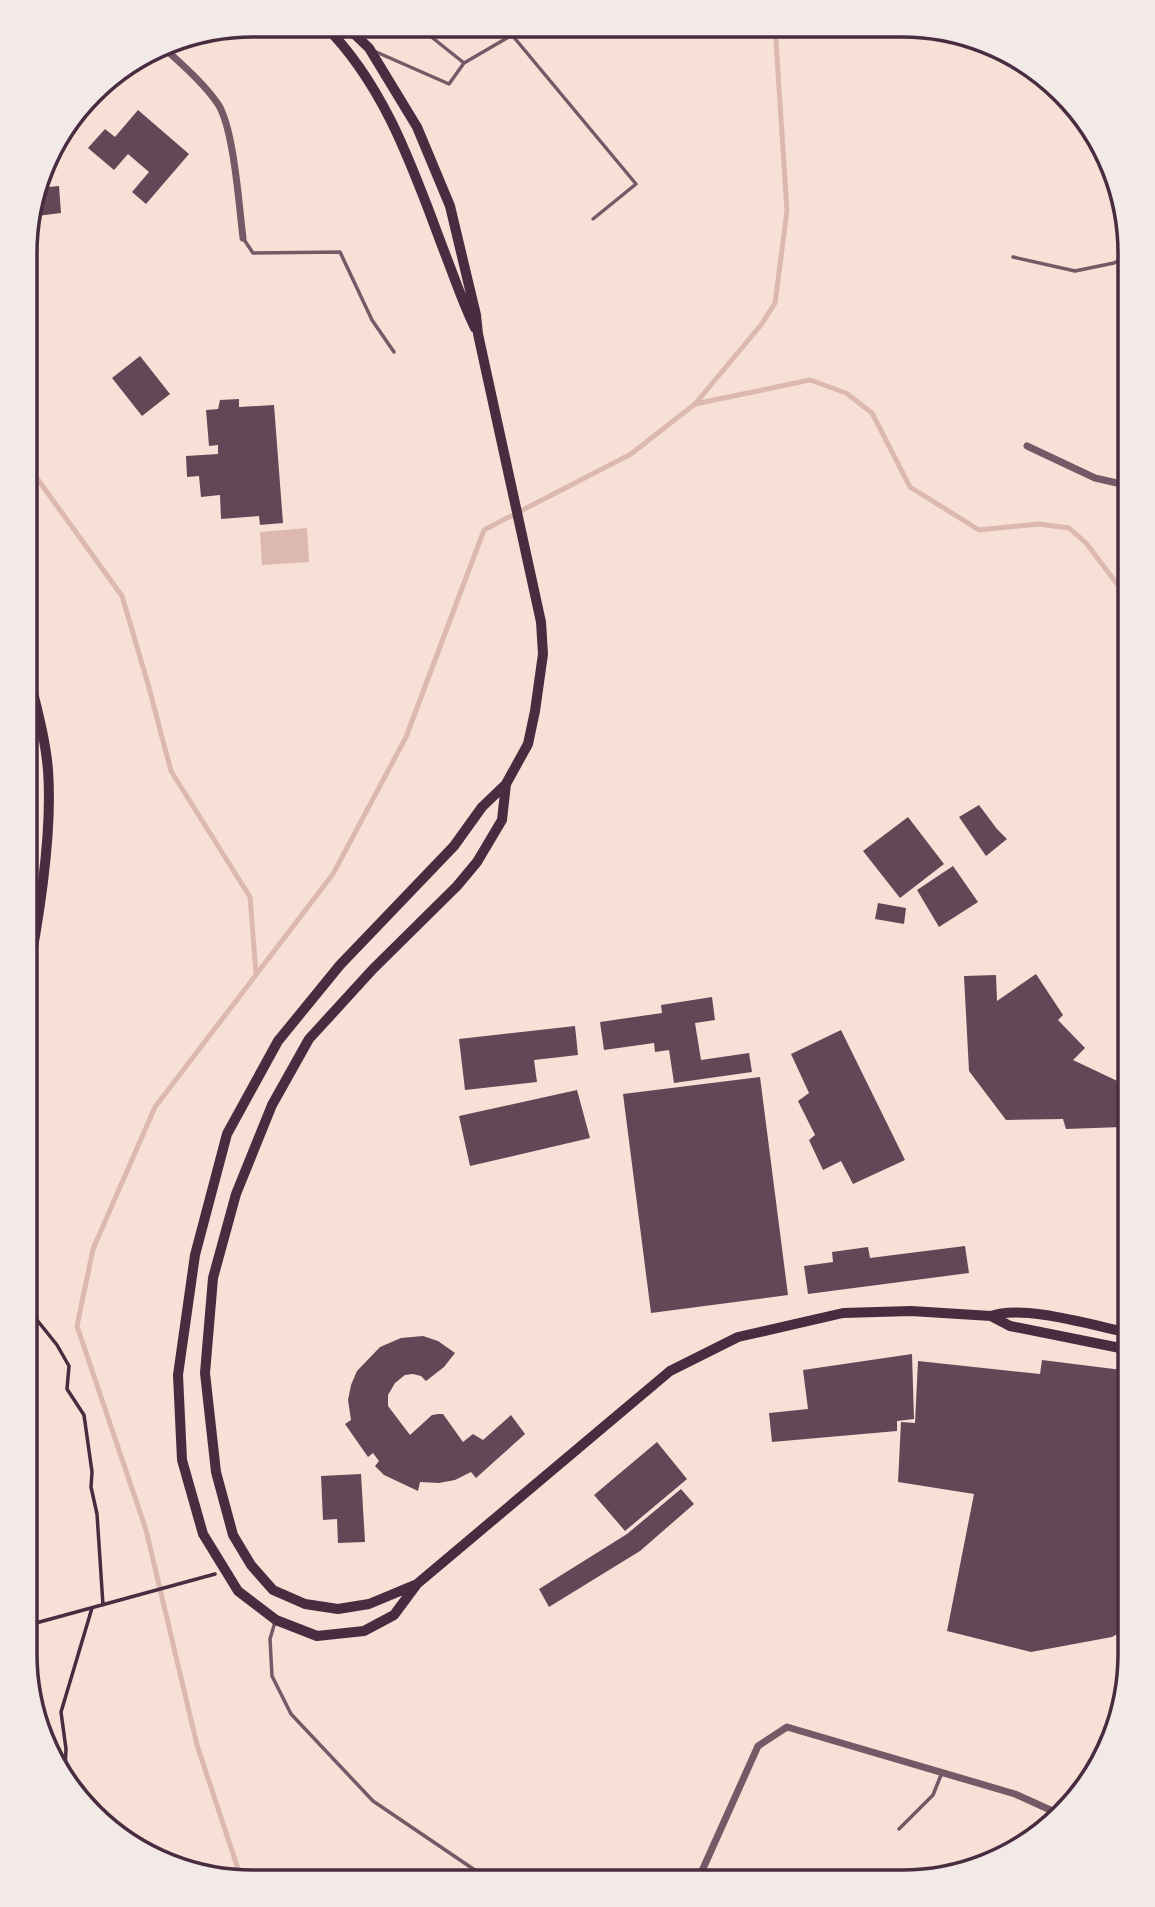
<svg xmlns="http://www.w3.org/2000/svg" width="1155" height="1907" font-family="Lato,sans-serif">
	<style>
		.water { fill: #dcb8b0 }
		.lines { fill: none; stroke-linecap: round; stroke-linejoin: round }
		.stream { stroke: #dcb8b0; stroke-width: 5 }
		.building { fill: #644757 }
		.path { stroke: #4a2c40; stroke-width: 3.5 }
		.service { stroke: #755966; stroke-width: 3.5 }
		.minor { stroke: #755966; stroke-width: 7 }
		.secondary { stroke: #4a2c40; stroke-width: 10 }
		.rim { fill: none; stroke: #4a2c40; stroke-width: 3.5 }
	</style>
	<rect width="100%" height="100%" fill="#f7e1d7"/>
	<path class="water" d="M307,528l2,34 -47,3 -2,-33z"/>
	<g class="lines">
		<path class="stream" d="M695,404l115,-24 36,13 26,20 38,74 69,43 60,-6 30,4 17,15 44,58
			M26,463l96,133 26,88 23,87 79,126 6,77
			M242,1881l-45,-136 -51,-215 -69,-204 16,-77 62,-142 178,-233 73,-137 78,-207 147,-76 64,-50 66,-79 14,-22 12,-92 -12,-185"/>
	</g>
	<path class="building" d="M109,77l-52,70 -6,1 51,-67z
		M138,110l51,44 -43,50 -14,-12 17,-20 -21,-18 -14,16 -26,-22 17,-19 10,8z
		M59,186l2,27 -32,4 8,-29z
		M140,356l30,38 -28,22 -30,-38z
		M239,399v8l35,-2 9,118 -23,2 -1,-9 -38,3 -1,-24 -19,2 -2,-21 -12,1 -1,-21 32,-2v-9l-9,1 -3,-36 12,-1 2,-9z
		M979,805l18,24 10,10 -21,17 -27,-39z
		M908,817l36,47 -44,34 -37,-47z
		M953,866l25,36 -39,25 -22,-37z
		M878,903l28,5 -2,16 -29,-5z
		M1036,974l27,41 -5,5 27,28 -12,12 57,27v17l-8,23 -56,2 -3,-10 -57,1 -37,-49 -5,-95 32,-1 1,26z
		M712,997l3,23 -20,3 6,37 48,-7 3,19 -78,11 -5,-33 -14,2 -1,-9 -50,7 -4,-28 62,-9 -1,-8z
		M575,1026l3,29 -44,5 3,22 -72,8 -6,-51z
		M841,1030l64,130 -52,24 -12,-23 -18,9 -14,-30 6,-5 -17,-34 11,-8 -18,-39z
		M760,1077l28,218 -137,18 -28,-219z
		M577,1090l13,48 -120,28 -11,-50z
		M965,1246l4,27 -161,21 -4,-28 29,-4 -1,-10 36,-5 2,11z
		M423,1336l15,5 17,12 -11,14 -18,14 -5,-5 -8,-2 -8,1 -10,8 -7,12v11l22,29 22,-20 6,-1h5l20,28 10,-8 10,6 28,-25 14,19 -49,44 -5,-6 -16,8 -16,3 -19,-1 -2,9 -34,-16 -9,-9 4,-5 -6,-8 -5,4 -23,-33 6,-4 -3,-20 3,-15 6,-14 23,-24 21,-9z
		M912,1354l2,65 -17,2v10l-125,11 -3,-29 39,-4 -5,-39z
		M1042,1360l88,11v256l-18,10 -81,15 -84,-21 27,-137 -76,-12 3,-60 14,1 3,-62 122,13z
		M657,1442l30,37 -62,52 -31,-36z
		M361,1474l4,68 -27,1 -1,-24 -14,1 -2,-44z
		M681,1489l13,15 -54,47 -91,56 -10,-18 88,-55z"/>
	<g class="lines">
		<path class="path" d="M25,1250l3,2 -1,22 10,46 20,25 12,21 -2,23 17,26 8,57 -1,15 6,27 6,91
			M25,1626l190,-52
			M65,1771l1,-22 -5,-37 31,-104"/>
		<path class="service" d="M422,25l2,6 40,32
			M374,51l75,33 15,-21 48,-28 124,149 -43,35
			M243,238l10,15 87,-1 32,68 22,32
			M1013,257l62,14 39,-8 16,-8
			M275,1622l-5,17 2,37 19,38 82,87 118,80
			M899,1829l34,-34 8,-20"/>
		<path class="minor" d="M161,45c19,18 42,37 57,59 16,25 21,102 25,134
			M1027,446l68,32 35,8
			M697,1882l61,-136 29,-19 228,67 42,19"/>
		<path class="secondary" d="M324,25c65,64 93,156 125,239 8,21 16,44 26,64
			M345,25l24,23 48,79 33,79 26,109 2,19 63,288 2,32 -8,57 -7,33 -22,40 -24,23 -28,39 -114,119 -62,76 -51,93 -32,121 -17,120 4,85 21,74 35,57 38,29 41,16 47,-5 30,-16 23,-31 253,-213 68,-34 105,-24 68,-2 80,5 19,10 120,24
			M25,990c13,-65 28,-153 23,-220 -3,-36 -14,-71 -22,-106
			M991,1316c32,-12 104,10 139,17
			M417,1584l-48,20 -31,5 -33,-5 -32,-14 -22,-25 -18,-30 -17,-63 -11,-99 8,-95 23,-84 36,-89 37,-66 64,-70 84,-83 20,-24 25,-42 4,-36"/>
	</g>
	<path d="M0 0H1155V1907H0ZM253 37H902A216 216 0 0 1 1118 253V1654A216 216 0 0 1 902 1870H253A216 216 0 0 1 37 1654V253A216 216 0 0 1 253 37Z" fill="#f1eae7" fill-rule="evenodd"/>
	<path class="rim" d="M253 37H902A216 216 0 0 1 1118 253V1654A216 216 0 0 1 902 1870H253A216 216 0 0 1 37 1654V253A216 216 0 0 1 253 37Z"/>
</svg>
